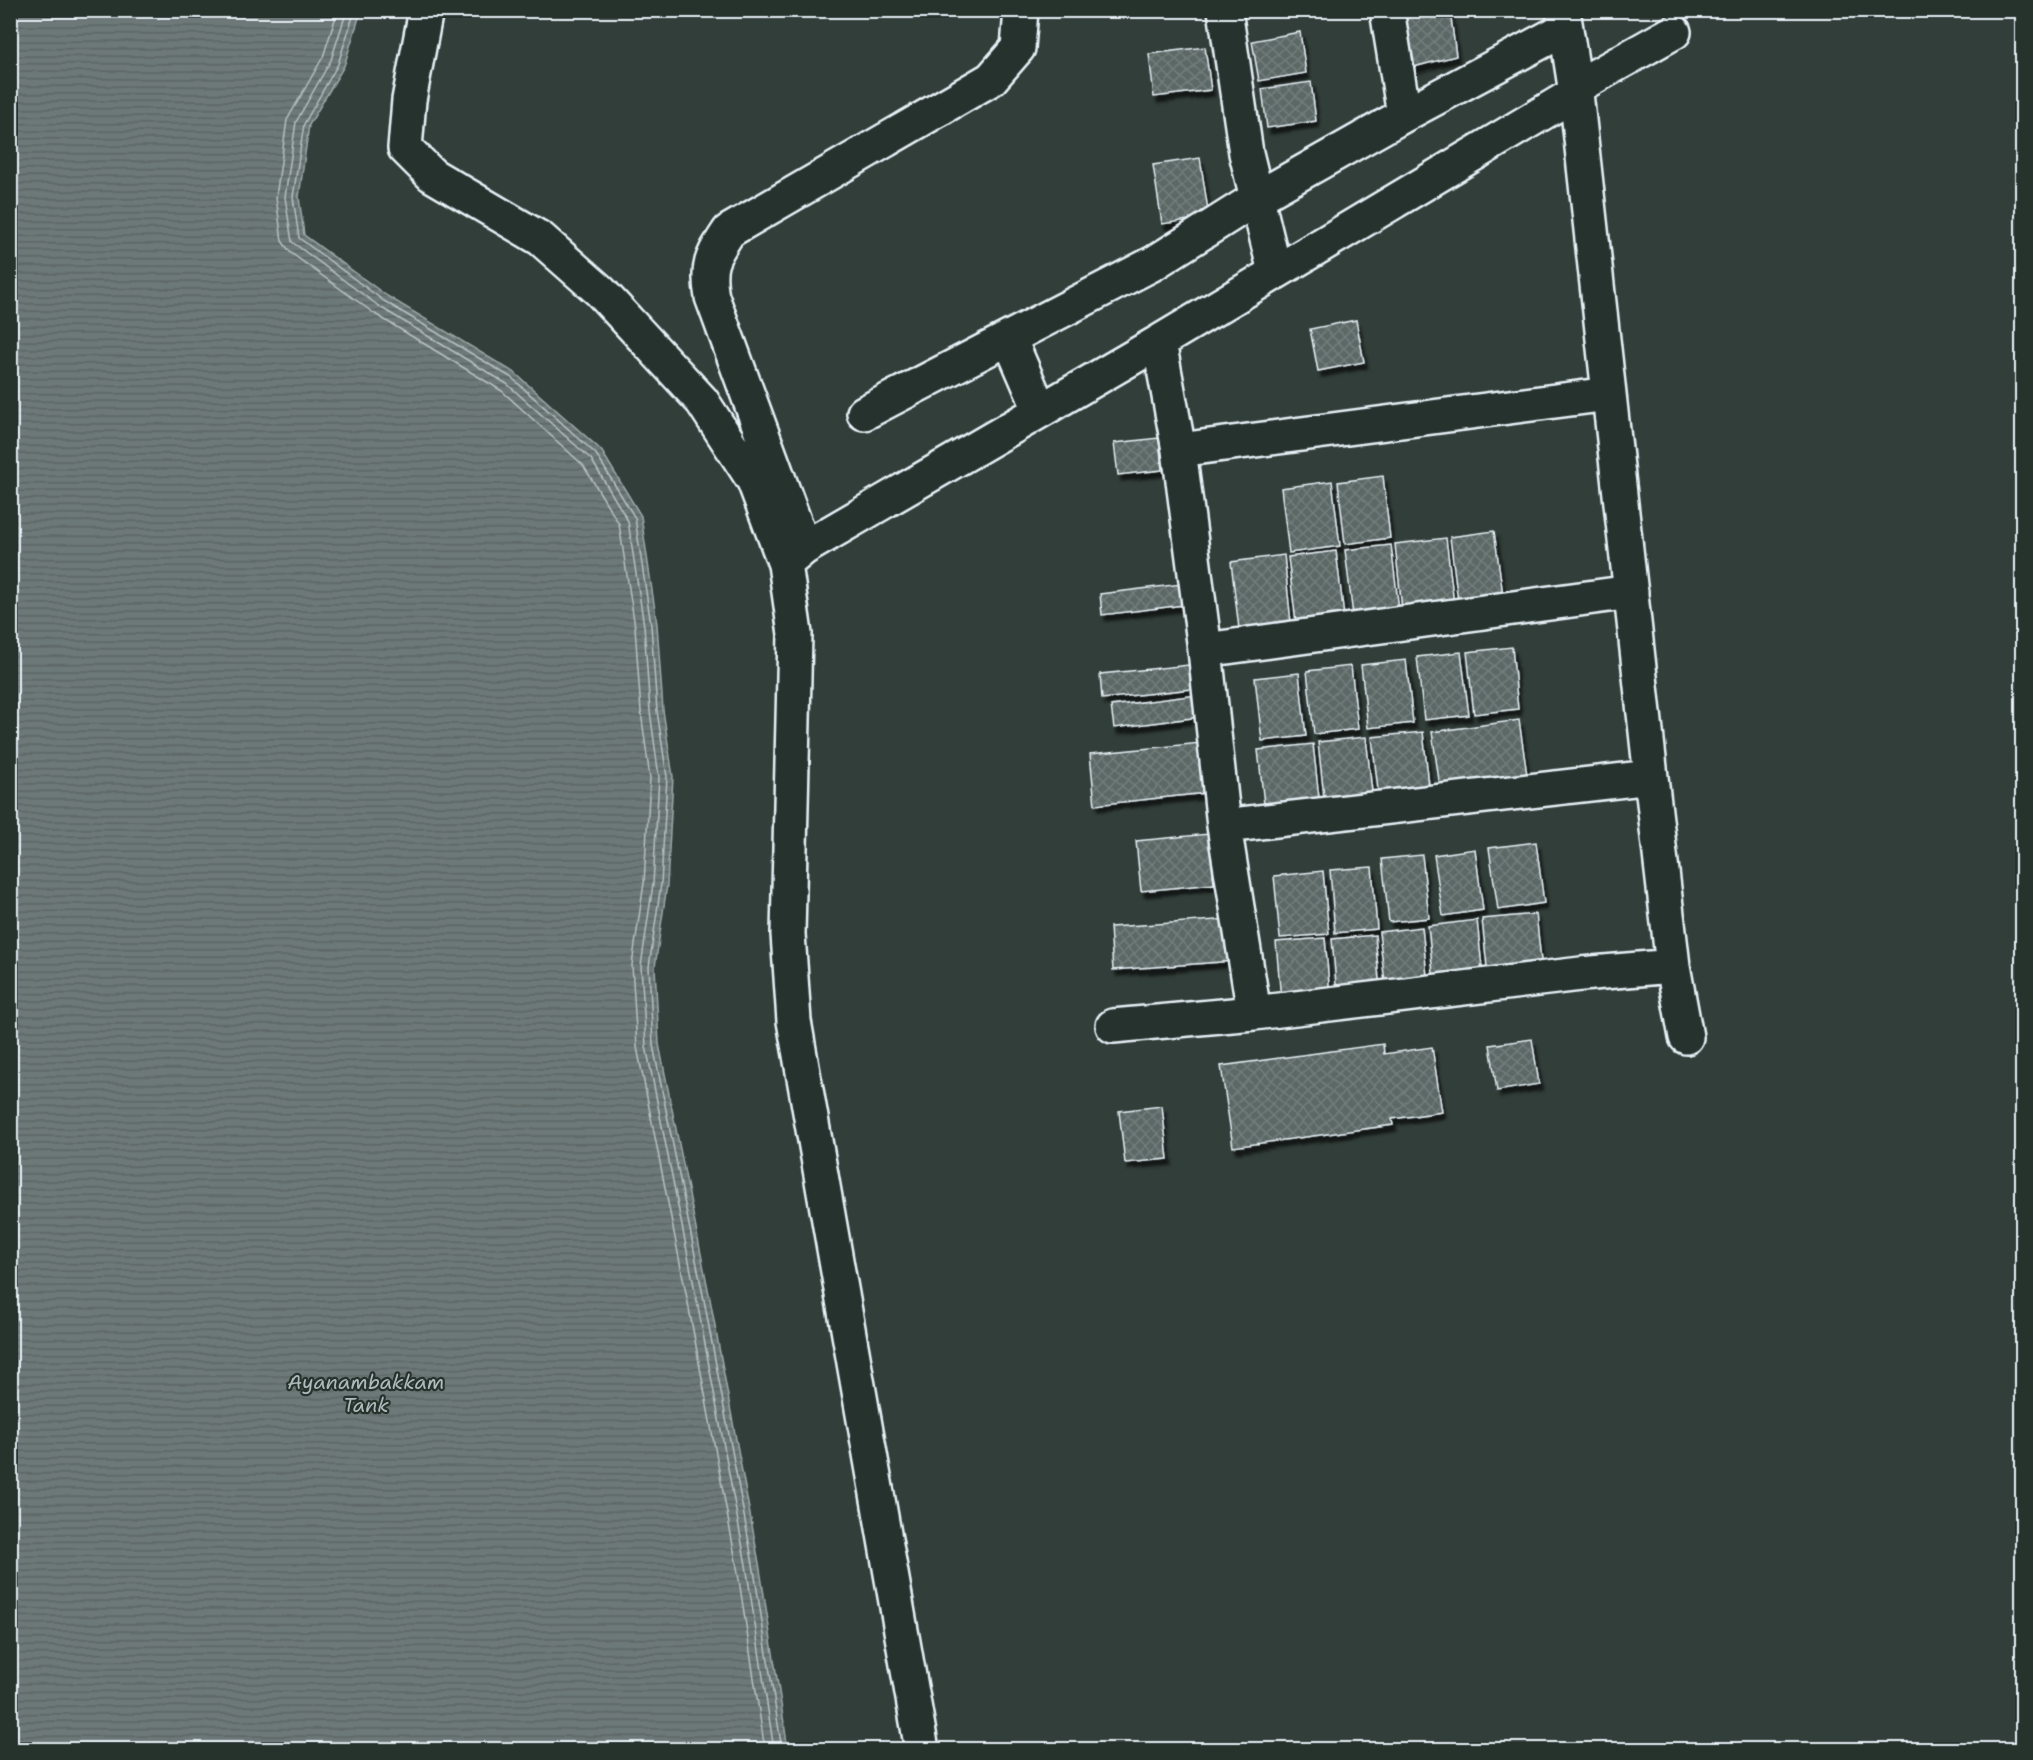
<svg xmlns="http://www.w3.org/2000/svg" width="2033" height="1760" font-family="'Shantell Sans',sans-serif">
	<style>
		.water { fill: url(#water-rules); stroke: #9ea9ab; stroke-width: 1.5 }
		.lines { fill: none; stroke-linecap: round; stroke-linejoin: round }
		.shore { stroke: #b7c1c5; stroke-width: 1.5 }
		.building { fill: url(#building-cross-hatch); stroke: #e8f1f8; stroke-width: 1.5; filter: url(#shadow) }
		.minor-casing { stroke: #e8f1f8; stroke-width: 38 }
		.minor { stroke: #26332d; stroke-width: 33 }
		.labels { text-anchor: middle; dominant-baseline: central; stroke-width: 4.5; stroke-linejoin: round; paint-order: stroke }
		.water-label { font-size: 20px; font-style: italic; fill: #b1bbbe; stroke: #26332d }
	</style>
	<defs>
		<pattern id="water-rules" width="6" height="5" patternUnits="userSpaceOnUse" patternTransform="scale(1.5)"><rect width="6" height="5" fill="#6d7978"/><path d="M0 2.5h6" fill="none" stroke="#5b6363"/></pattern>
		<pattern id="building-cross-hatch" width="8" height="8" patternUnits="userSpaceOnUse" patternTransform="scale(1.5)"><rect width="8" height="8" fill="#5c6865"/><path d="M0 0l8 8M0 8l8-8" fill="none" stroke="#737e7c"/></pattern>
		<filter id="shadow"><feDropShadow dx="3.5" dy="6" stdDeviation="1.5" flood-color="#0009"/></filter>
	</defs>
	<rect width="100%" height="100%" fill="#323e39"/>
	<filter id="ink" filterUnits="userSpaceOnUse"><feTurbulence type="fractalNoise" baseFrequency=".0167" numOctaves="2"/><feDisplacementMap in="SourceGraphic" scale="12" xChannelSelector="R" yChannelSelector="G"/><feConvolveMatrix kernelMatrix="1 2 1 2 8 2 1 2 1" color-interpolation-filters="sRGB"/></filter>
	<g filter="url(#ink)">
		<path class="water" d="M11,10l350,1 -17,55 -35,59 -10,72 5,38 83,61 128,77 86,77 40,66 16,108 6,86 10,67 -6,108 -12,82 4,77 51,255 49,264 29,186h-777z"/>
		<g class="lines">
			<path class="shore" d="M338,10l-15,47 -36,63 -11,77 6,44 9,12 84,61 127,77 81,74 36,59 16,103 6,85 9,66 -6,105 -12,82 5,82 51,256 49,264 28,183
				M347,10l-16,50 -35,62 -11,75 7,45 88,65 127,77 84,75 37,62 16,105 6,85 9,66 -6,107 -12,82 5,80 51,255 49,264 28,185
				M355,10l-17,54 -34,60 -11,73 6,41 85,63 128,77 84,76 39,64 16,107 6,86 10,66 -6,107 -12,83 4,78 51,255 49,264 29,186"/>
		</g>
		<path class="building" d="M1426,10h24l6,46 -54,14 -7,-56z
			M1300,32l6,41 -47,8 -7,-40z
			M1205,47l6,43 -57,7 -5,-43z
			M1311,82l5,39 -49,7 -5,-39z
			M1200,158l9,59 -47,7 -9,-59z
			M1356,320l8,42 -46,9 -8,-42z
			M1159,438l3,32 -44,5 -4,-32z
			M1383,476l7,62 -45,6 -7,-62z
			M1332,481l8,65 -51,7 -8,-65z
			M1494,531l9,64 -45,6 -8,-64z
			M1446,538l8,66 -52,5 -7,-65z
			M1391,545l8,65 -46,6 -8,-66z
			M1336,551l8,65 -48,6 -8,-65z
			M1284,555l7,68 -52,6 -8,-67z
			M1182,584l2,21 -82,10 -2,-21z
			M1512,647l6,62 -44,5 -7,-62z
			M1461,652l8,63 -45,5 -7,-63z
			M1406,660l7,63 -45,5 -7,-63z
			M1189,665l2,24 -89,10 -2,-25z
			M1351,666l7,63 -44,5 -7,-63z
			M1299,673l7,63 -44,5 -7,-63z
			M1197,695l2,22 -85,11 -3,-22z
			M1519,720l9,62 -87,12 -9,-62z
			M1423,732l7,62 -51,5 -7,-62z
			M1366,737l7,64 -48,5 -7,-64z
			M1201,743l5,50 -111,12 -5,-51z
			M1313,744l7,63 -55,6 -7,-63z
			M1209,834l5,50 -73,7 -5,-50z
			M1536,842l8,61 -46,7 -9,-62z
			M1475,849l8,61 -40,6 -9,-61z
			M1422,855l7,63 -40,4 -7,-63z
			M1372,867l5,62 -42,4 -5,-63z
			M1323,871l6,63 -49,4 -6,-62z
			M1536,914l6,56 -54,6 -6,-57z
			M1231,919l3,42 -121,9 -3,-43z
			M1477,920l6,57 -49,5 -6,-56z
			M1422,927l6,59 -42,5 -7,-59z
			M1375,935l5,56 -43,4 -5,-56z
			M1325,938l5,58 -49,4 -5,-58z
			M1532,1039l7,45 -42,7 -7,-46z
			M1383,1044l1,10 48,-7 10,65 -50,7 1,6 -160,22 -12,-81z
			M1162,1106l6,53 -43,4 -6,-52z"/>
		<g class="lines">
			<defs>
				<path id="minor" d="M426,10l-17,90 -4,48 27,27 109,64 59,52 102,110 52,80 31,83 10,70 -7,300 6,87 128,729
					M1225,10l21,143 11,45 147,-83 -17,-105
					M1576,87l98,-55
					M1576,93l75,684 22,189 13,71
					M1404,115l161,-86
					M1009,338l31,72
					M1159,342l20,108 430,-56
					M864,413l290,-150 103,-65 18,74
					M804,548l-92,-251c-6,-32 0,-40 17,-66l262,-152 27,-31 3,-38
					M785,564l19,-16 355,-206 417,-249 -13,-83
					M1205,650l426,-58
					M1224,826l427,-49
					M1254,1013l327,-39 92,-8
					M1113,1026l141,-13 -30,-187 -19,-176 -26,-200"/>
			</defs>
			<use href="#minor" class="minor-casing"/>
			<use href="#minor" class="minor"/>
		</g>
	</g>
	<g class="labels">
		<g class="water-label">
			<text x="366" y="1382">Ayanambakkam<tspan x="366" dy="23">Tank</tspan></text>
		</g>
	</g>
	<rect width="2033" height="1760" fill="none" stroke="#26332d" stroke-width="36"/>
	<rect x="18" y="18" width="1997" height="1724" fill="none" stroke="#e8f1f8" stroke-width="2" filter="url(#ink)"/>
</svg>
